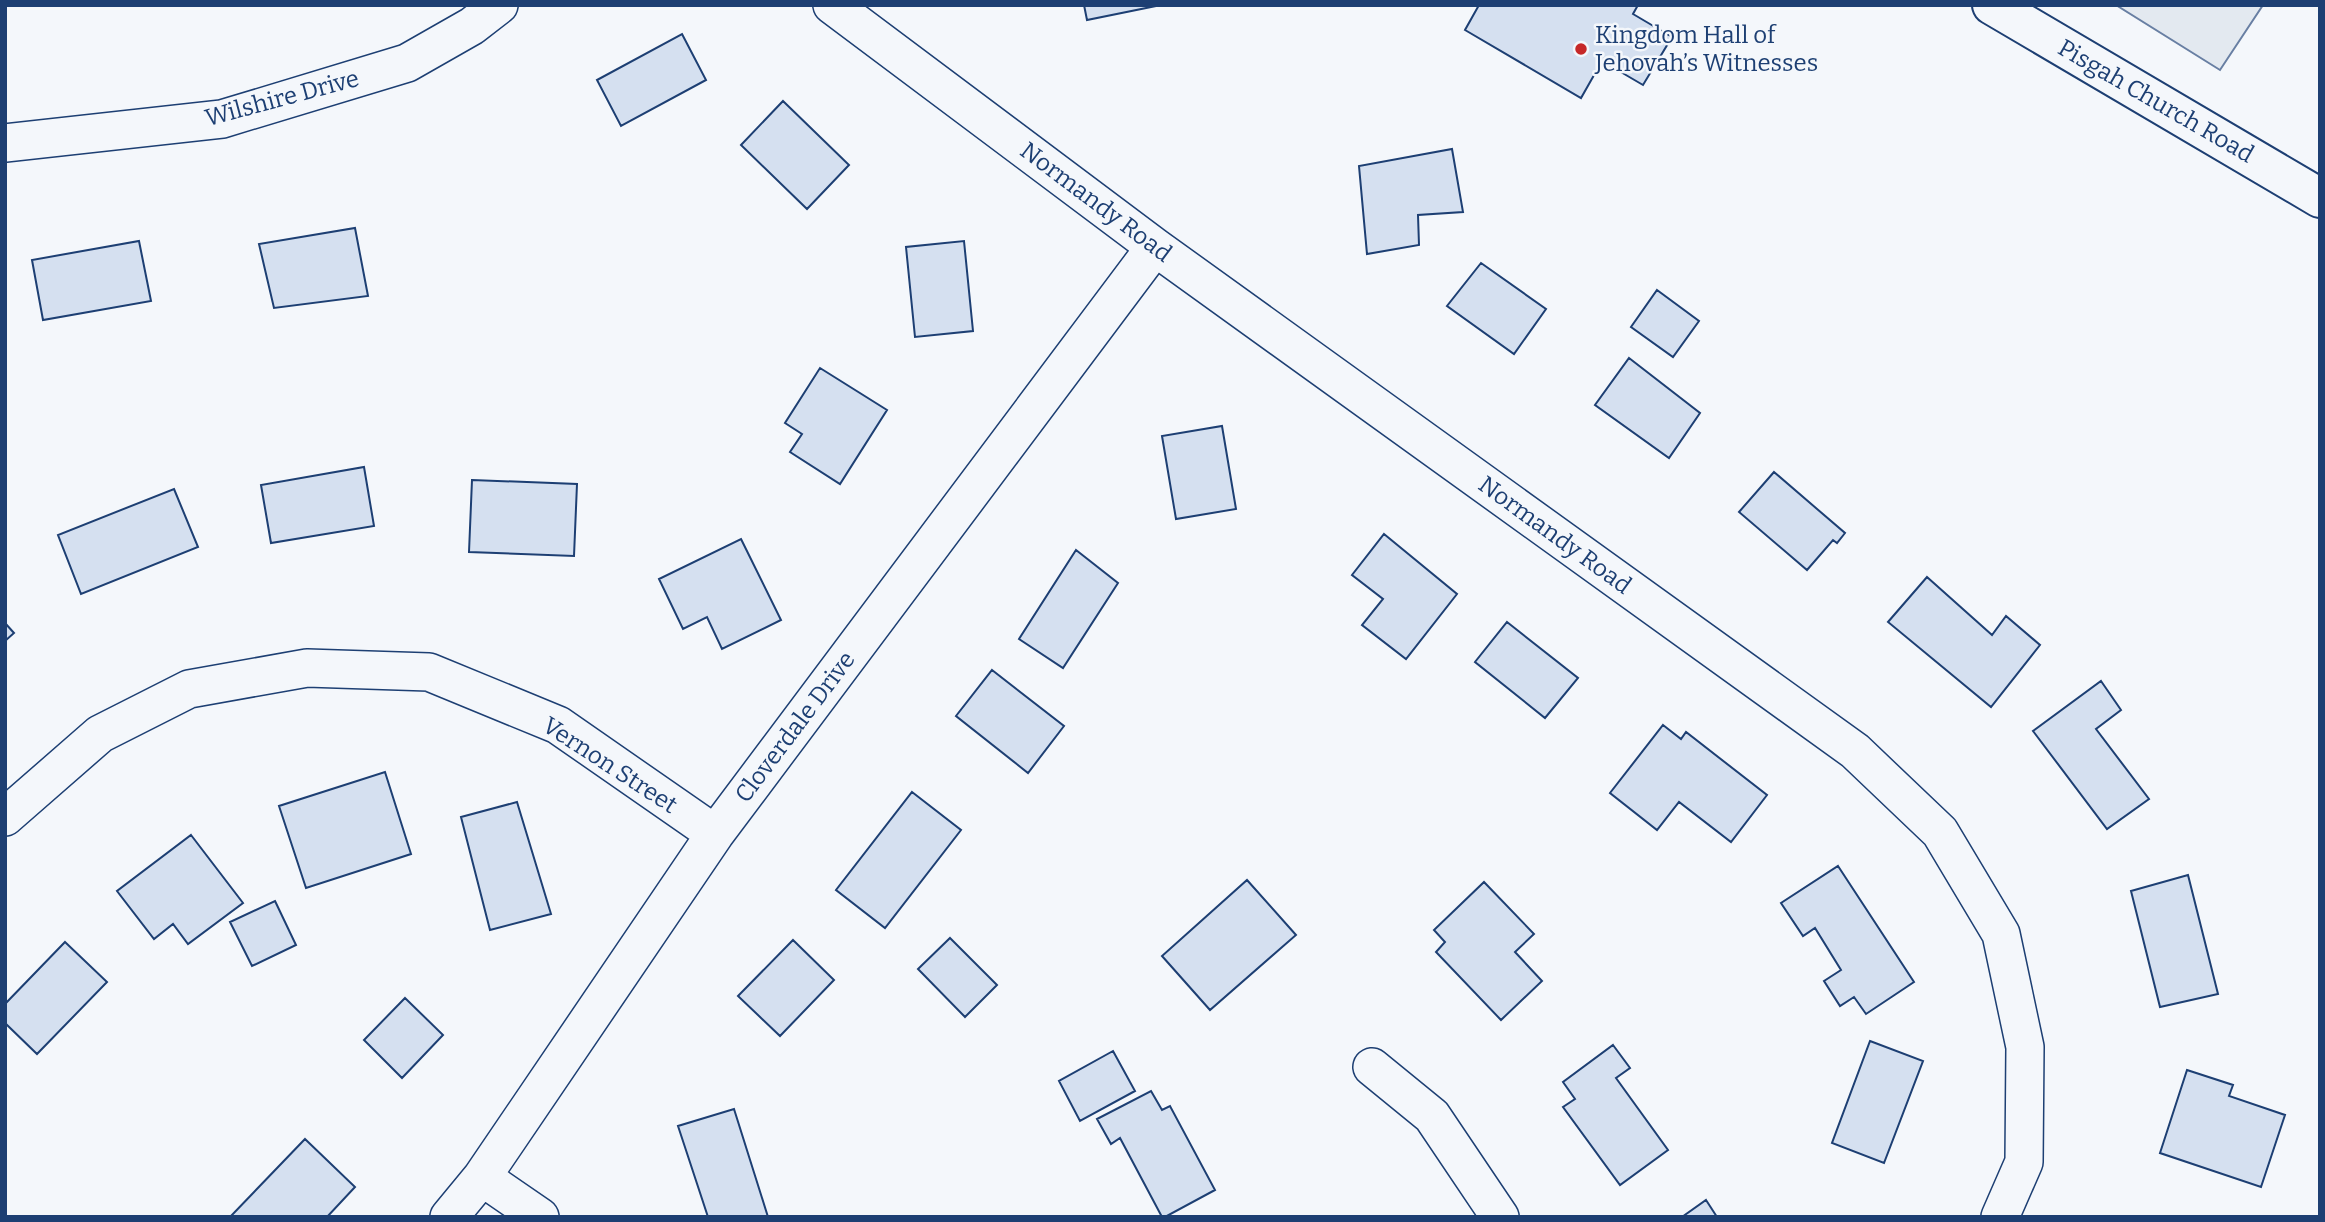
<svg xmlns="http://www.w3.org/2000/svg" width="2325" height="1222" font-family="Bitter,serif">
	<style>
		.green { fill: #e3e9f0; stroke: #687fa3; stroke-width: 2 }
		.building { fill: #d5e0f0; stroke: #1d3f73; stroke-width: 2 }
		.lines { fill: none; stroke-linecap: round; stroke-linejoin: round }
		.street-casing { stroke: #1d3f73; stroke-width: 40 }
		.secondary-casing { stroke: #1d3f73; stroke-width: 42 }
		.street { stroke: #f4f7fb; stroke-width: 37 }
		.secondary { stroke: #f4f7fb; stroke-width: 38 }
		.poi-dot { fill: #c62828; stroke: #f4f7fb; stroke-width: 2.5 }
		.labels { text-anchor: middle; dominant-baseline: central; stroke-width: 5; stroke-linejoin: round; paint-order: stroke }
		.poi-label { font-size: 24px; fill: #1d3f73; stroke: #f4f7fb; text-anchor: start }
		.street-label { font-size: 24px; fill: #1d3f73; stroke: #f4f7fb }
	</style>
	<rect width="100%" height="100%" fill="#f4f7fb"/>
	<path class="green" d="M2116,5h147l-43,65z"/>
	<path class="building" d="M1084,5h77l-74,15z
		M1479,5h159l-5,9 39,23 -29,48 -41,-24 -21,37 -116,-68z
		M682,34l24,46 -85,46 -24,-46z
		M783,101l66,64 -42,44 -66,-64z
		M1452,149l11,63 -45,3 1,30 -52,9 -8,-88z
		M355,228l13,68 -94,12 -15,-64z
		M139,241l12,60 -108,19 -11,-60z
		M964,241l9,90 -58,6 -9,-90z
		M1481,263l65,46 -32,45 -67,-48z
		M1657,290l42,31 -26,36 -42,-30z
		M1629,358l71,55 -31,45 -74,-53z
		M820,368l67,42 -47,74 -50,-32 12,-18 -17,-11z
		M1222,426l14,83 -60,10 -14,-83z
		M364,467l10,59 -103,17 -10,-58z
		M1774,472l71,61 -8,10 -4,-3 -26,30 -68,-58z
		M472,480l105,4 -3,72 -105,-4z
		M174,489l24,58 -117,47 -23,-59z
		M1384,534l73,60 -51,65 -44,-34 21,-26 -31,-24z
		M741,539l40,81 -59,29 -15,-32 -24,12 -24,-50z
		M1076,550l42,33 -55,85 -44,-29z
		M1927,577l65,58 14,-19 34,29 -49,62 -103,-85z
		M1507,622l71,56 -33,40 -70,-56z
		M5,623l9,10 -9,8z
		M992,670l72,56 -36,47 -72,-57z
		M2101,681l20,29 -25,19 53,70 -42,30 -74,-98z
		M1663,725l18,14 5,-7 81,63 -36,47 -52,-40 -22,28 -47,-37z
		M385,772l26,82 -105,34 -27,-82z
		M912,792l49,38 -76,98 -49,-38z
		M517,802l34,112 -61,16 -29,-113z
		M191,835l52,68 -55,41 -15,-20 -19,15 -37,-48z
		M1838,866l76,116 -48,32 -12,-17 -14,9 -16,-25 17,-11 -26,-42 -12,8 -22,-33z
		M2188,875l30,119 -58,13 -29,-116z
		M1247,880l49,55 -86,75 -48,-54z
		M1484,882l50,52 -19,18 27,29 -41,39 -65,-68 9,-10 -11,-12z
		M275,901l21,44 -44,21 -22,-44z
		M950,938l47,47 -32,32 -47,-48z
		M793,940l41,40 -54,56 -42,-40z
		M65,942l42,40 -70,72 -32,-31v-19z
		M405,998l38,37 -41,43 -38,-38z
		M1870,1041l53,20 -39,102 -52,-20z
		M1613,1045l17,23 -14,10 52,72 -48,35 -57,-78 12,-8 -12,-17z
		M1113,1051l22,40 -55,30 -21,-40z
		M2187,1070l46,15 -4,11 56,19 -24,72 -101,-34z
		M1151,1091l11,19 8,-4 45,84 -50,27h-3l-42,-79 -9,6 -14,-25z
		M734,1109l34,108h-60l-30,-91z
		M305,1139l50,48 -28,30h-97z
		M1706,1200l11,17h-35z"/>
	<g class="lines">
		<defs>
			<path id="street" d="M832,5l323,242 700,504 85,81 61,102 24,113 -1,115 -24,55
				M5,143l217,-24 185,-56 65,-37 27,-21
				M5,817l95,-83 89,-45 118,-21 122,4 129,53 157,109
				M1372,1067l60,49 68,101
				M482,1177l58,40
				M449,1217l33,-40 233,-343 440,-587"/>
			<path id="secondary" d="M1992,5l328,193"/>
		</defs>
		<use href="#street" class="street-casing"/>
		<use href="#secondary" class="secondary-casing"/>
		<use href="#street" class="street"/>
		<use href="#secondary" class="secondary"/>
	</g>
	<circle class="poi-dot" cx="1581" cy="49" r="7"/>
	<g class="labels">
		<g class="poi-label">
			<text x="1595" y="35">Kingdom Hall of<tspan x="1595" dy="28">Jehovah’s Witnesses</tspan></text>
		</g>
		<g class="street-label">
			<text transform="translate(282 98) rotate(-15)">Wilshire Drive</text>
			<text transform="translate(2156 101) rotate(30)">Pisgah Church Road</text>
			<text transform="translate(1096 202) rotate(37)">Normandy Road</text>
			<text transform="translate(1555 535) rotate(36)">Normandy Road</text>
			<text transform="translate(795 727) rotate(-53)">Cloverdale Drive</text>
			<text transform="translate(610 765) rotate(33)">Vernon Street</text>
		</g>
	</g>
	<rect width="2325" height="1222" fill="none" stroke="#1d3f73" stroke-width="14"/>
</svg>
